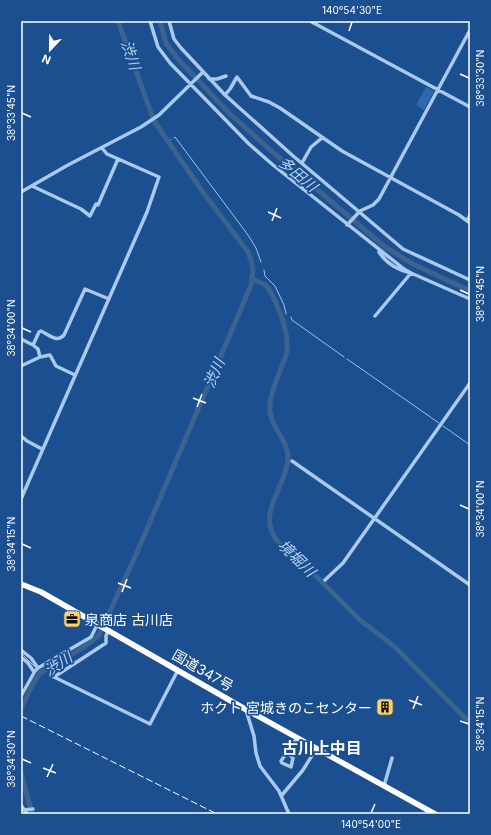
<svg xmlns="http://www.w3.org/2000/svg" width="491" height="835" font-family="Inter,'Noto Sans JP',sans-serif">
	<style>
		.green { fill: #2e69ad }
		.lines { fill: none; stroke-linecap: round; stroke-linejoin: round }
		.stream { stroke: #9cc4f0; stroke-width: 1 }
		.river { stroke: #3c6290; stroke-width: 5 }
		.minor { stroke: #a9c9ee; stroke-width: 3.5 }
		.highway { stroke: #fff; stroke-width: 5.5 }
		.rail { stroke: #fff; stroke-width: 1; stroke-dasharray: 7 3; stroke-linecap: butt }
		.ticks { fill: none; stroke: #fff; stroke-width: 1.5 }
		.labels { text-anchor: middle; dominant-baseline: central; stroke-width: 3.5; stroke-linejoin: round; paint-order: stroke }
		.poi-label { font-size: 14px; fill: #fff; stroke: #1b4f8f; text-anchor: start }
		.street-label { font-size: 14px; fill: #fff; stroke: #1b4f8f }
		.water-label { font-size: 15px; font-style: italic; fill: #b5d3f5; stroke: #1b4f8f }
		.quarter-label { font-size: 16px; font-weight: bold; fill: #fff; stroke: #1b4f8f }
		.neatline { fill: none; stroke: #fff; stroke-width: 1.5 }
		.ticks-label { font-size: 10px; text-anchor: middle; fill: #fff }
	</style>
	<rect width="100%" height="100%" fill="#1b4f8f"/>
	<path class="green" d="M426,87l8,4 -10,19 -8,-5z"/>
	<g class="lines">
		<path class="stream" d="M174,138l1,-1 73,98 8,13 5,14
			M167,142l4,-2
			M264,270l1,6 10,10 9,19 2,9
			M291,317l1,3 52,37
			M347,359l92,64
			M443,426l27,19
			M21,653l14,14"/>
		<path class="river" d="M160,21l6,22 11,15 53,56 45,40 110,93 28,17 57,27
			M252,279l14,6 3,4c9,16 20,43 18,61 -1,9 -6,17 -9,26 -4,11 -9,23 -8,35 1,18 19,29 18,48 -2,29 -33,54 -10,83l37,33 45,45 35,27 75,76
			M21,709l12,-25 7,-11 44,-26 15,-12 39,-85 108,-253 5,-12 2,-14 -1,-8 -4,-11 -43,-57 -51,-74 -36,-100
			M21,773l11,41"/>
		<path class="minor" d="M150,21l8,26 12,16 79,81 24,21 131,104 7,4 59,26
			M169,21l5,18 7,9 44,47 67,60 111,94 67,31
			M310,21l160,86
			M209,79h8l9,-3
			M225,95l5,-6 7,-12 14,19 18,6 11,6 62,43 117,64 11,8
			M302,163l9,-16 11,-9
			M32,186l49,23 9,7 6,-12 2,1 20,-46
			M21,192l47,-27 73,-38 18,-12 44,-43
			M467,221l3,-6
			M347,225l13,-14 13,-6 6,-6 91,-169
			M375,316l36,-43c-13,-3 -25,-10 -32,-21
			M21,339l12,6 6,-13 2,-1c8,4 16,12 23,4l21,-46 24,10
			M33,345l5,4 2,8
			M21,366l19,-9 10,-2 6,11 19,9
			M21,436l6,5 15,8
			M292,461l178,124
			M21,499l126,-287 12,-35 -52,-23 -5,-6
			M325,580l18,-17 127,-180
			M108,631l-2,5v7l-52,34 96,47 28,-54
			M21,650l10,8 7,10
			M21,657l7,6 6,9
			M21,696l14,-25 3,-3 53,-31 6,-12
			M246,710l8,26 2,17 4,13 19,25 10,23
			M287,753l6,5 -2,9 -9,-4 -1,-2 16,-23
			M384,786l8,-28
			M282,795l21,-25 13,-21
			M21,805l6,9
			M24,810l9,-1"/>
		<path class="highway" d="M21,584l20,8 204,117 190,105"/>
		<path class="rail" d="M21,716l196,98"/>
	</g>
	<path class="ticks" d="M349,31l3,-9M460,74l9,4M22,113l9,4M268,212l13,6M272,221l5,-13M460,290l9,4M22,328l9,4M193,398l13,5M197,407l5,-13M460,505l9,4M22,544l9,4M118,583l13,5M122,592l5,-13M409,700l13,5M413,709l5,-13M460,721l9,3M22,759l9,4M43,768l13,5M47,777l6,-13M371,813l4,-9"/>
	<defs>
		<symbol id="office-square" viewBox="-11 -11 22 22"><rect x="-9" y="-9" width="18" height="18" rx="4" fill="#ffd166" stroke="#1b4f8f"/><path d="M-6-3h4V-5.5h4V-3h4V5H-6ZM-1-4.5V-3h2v-1.5ZM-6 0V1H6V0Z" fill="#111"/></symbol>
		<symbol id="building-square" viewBox="-11 -11 22 22"><rect x="-9" y="-9" width="18" height="18" rx="4" fill="#ffd166" stroke="#1b4f8f"/><path d="M-4-6H4V6H1V3H-1V6H-4ZM-2.5-4.3h1.7v1.8h-1.7ZM.8-4.3h1.7v1.8H.8ZM-2.5-1h1.7V.8h-1.7ZM.8-1h1.7V.8H.8Z" fill="#111"/></symbol>
	</defs>
	<g fill-rule="evenodd">
		<use href="#office-square" x="62" y="609" width="20" height="20"/>
		<use href="#building-square" x="375" y="697" width="20" height="20"/>
	</g>
	<g class="labels">
		<g class="poi-label">
			<text x="85" y="619">泉商店 古川店</text>
			<text x="372" y="707" text-anchor="end">ホクト 宮城きのこセンター</text>
		</g>
		<g class="street-label">
			<text transform="translate(203 670) rotate(30)">国道347号</text>
		</g>
		<g class="water-label">
			<text transform="translate(131 55) rotate(71)">渋川</text>
			<text transform="translate(298 174) rotate(40)">多田川</text>
			<text transform="translate(214 373) rotate(-67)">渋川</text>
			<text transform="translate(297 558) rotate(44)">境堀川</text>
			<text transform="translate(58 664) rotate(-33)">渋川</text>
		</g>
		<g class="quarter-label">
			<text x="322" y="748">古川上中目</text>
		</g>
	</g>
	<rect width="491" height="835" fill="none" stroke="#1b4f8f" stroke-width="44"/>
	<g transform="translate(50 50) rotate(202)" stroke="#1b4f8f" stroke-width="3" paint-order="stroke">
	<path d="M0-3L7 15L0 10L-7 15Z" fill="#ffffff"/>
	<text y="-6" font-size="11" font-weight="bold" text-anchor="middle" fill="#ffffff">N</text>
	</g>
	<rect x="22" y="22" width="447" height="791" class="neatline"/>
	<g class="ticks-label">
		<text x="352" y="14">140°54'30"E</text>
		<text transform="translate(480 78) rotate(-90)" y="4">38°33'30"N</text>
		<text transform="translate(11 113) rotate(-90)" y="4">38°33'45"N</text>
		<text transform="translate(480 294) rotate(-90)" y="4">38°33'45"N</text>
		<text transform="translate(11 328) rotate(-90)" y="4">38°34'00"N</text>
		<text transform="translate(480 509) rotate(-90)" y="4">38°34'00"N</text>
		<text transform="translate(11 544) rotate(-90)" y="4">38°34'15"N</text>
		<text transform="translate(480 724) rotate(-90)" y="4">38°34'15"N</text>
		<text transform="translate(11 759) rotate(-90)" y="4">38°34'30"N</text>
		<text x="371" y="828">140°54'00"E</text>
	</g>
</svg>
